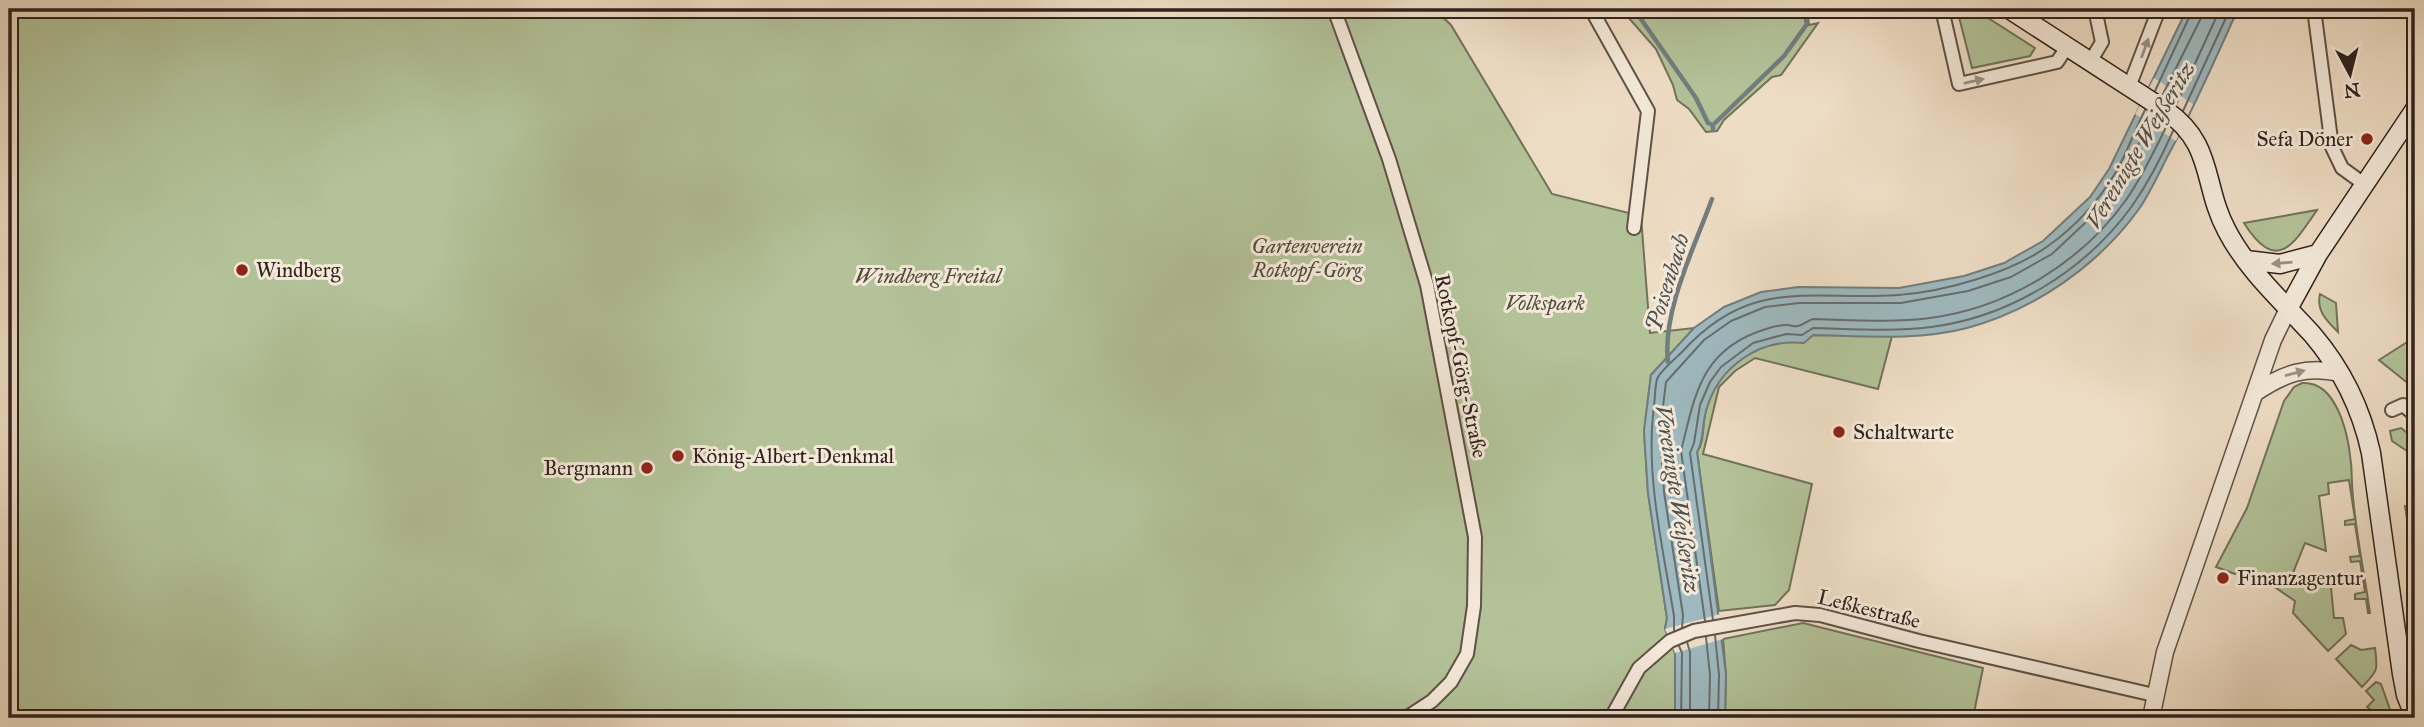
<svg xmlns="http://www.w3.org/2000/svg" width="2424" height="727" font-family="'IM FELL Great Primer',serif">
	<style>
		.green { fill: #b3c299; stroke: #71725b; stroke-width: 2 }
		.water { fill: #9eb9bf; stroke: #727d7e; stroke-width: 2 }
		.pier { fill: #eeddc5 }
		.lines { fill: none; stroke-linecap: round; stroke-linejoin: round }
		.shore { stroke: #666e6e; stroke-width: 2 }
		.stream { stroke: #727d7e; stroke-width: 4.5 }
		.minor-casing { stroke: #5f5247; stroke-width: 16 }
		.tertiary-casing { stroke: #5f5247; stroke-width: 19 }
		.secondary-casing { stroke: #2f231d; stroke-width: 21 }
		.minor { stroke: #f4e9d9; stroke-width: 12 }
		.tertiary { stroke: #f4e9d9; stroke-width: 16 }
		.secondary { stroke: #f4e9d9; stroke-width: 18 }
		.oneway { fill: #9b9084 }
		.poi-dot { fill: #8f2418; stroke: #f4e9d9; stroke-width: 2.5 }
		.labels { text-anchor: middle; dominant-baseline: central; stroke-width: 6; stroke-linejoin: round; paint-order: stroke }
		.poi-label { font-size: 21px; fill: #2f231d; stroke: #f4e9d9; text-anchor: start }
		.park-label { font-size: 21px; font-style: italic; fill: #504b3c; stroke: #f4e9d9 }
		.street-label { font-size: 21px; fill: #2f231d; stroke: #f4e9d9 }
		.water-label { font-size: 23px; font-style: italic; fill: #50504e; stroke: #f4e9d9 }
	</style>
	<rect width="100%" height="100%" fill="#eeddc5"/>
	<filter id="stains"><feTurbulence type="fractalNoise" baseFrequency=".00286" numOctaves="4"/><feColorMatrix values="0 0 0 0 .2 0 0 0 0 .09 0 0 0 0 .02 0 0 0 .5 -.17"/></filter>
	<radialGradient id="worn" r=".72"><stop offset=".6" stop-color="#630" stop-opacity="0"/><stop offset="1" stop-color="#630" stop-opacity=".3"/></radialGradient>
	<path class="green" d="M9,9h1425l17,16 101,169 89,22 9,117 44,-5 -43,47 -7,56 4,62 19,125 -2,11 10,24v65h-1666z
		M1621,9l146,2 40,-2 2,16 9,-2 -37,52 -9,2 -48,43 -7,11 -11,1 -17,-23 -12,-9 -4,-15 -17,-36z
		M1957,9h17l61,39 -5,8 -58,12z
		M2317,210c-25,37 -41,63 -73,13z
		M2320,294l16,9 2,29c-11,-11 -22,-21 -18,-38z
		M1813,335l79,1 -14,53 -123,-31 -20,13 -16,16 -16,67 109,30 -23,106 -14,15 -56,6 -22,-159c8,-11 5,-28 9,-42 12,-44 53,-72 98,-68z
		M2415,337v52l-36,-29z
		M2302,383c18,-1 28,11 36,27 10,21 14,51 14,73 2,43 12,87 18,130h-2l-2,-14h-11v-5l10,-2 -5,-31 -9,1 -1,-5 10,-1 -5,-32 -10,1v-4l10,-2 -6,-39 -21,3 1,11 -10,2 7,55 -21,-8 -12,30 38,14 3,31h9l3,16 -18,17 -35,-38 2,-12 -42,-29 -2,2 -5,-3 -1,2 -7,-3 -3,4 -19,-7 31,-59 37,-107 10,-14z
		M2401,428l14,11v4l-8,8 -15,-10 -2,-10z
		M2405,506h3l7,53h-2z
		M1803,623l180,45 -10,50h-248l1,-43 -3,-36z
		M2351,645l10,5 14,-2c3,22 3,23 -13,39l-26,-28z
		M2376,682l5,2 12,34h-11l-15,-11 7,-7 -8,-9z"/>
	<path class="water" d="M2187,9h51c-21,46 -42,95 -66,139 -11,20 -20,42 -33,61 -41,57 -105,101 -172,119 -50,13 -104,8 -154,7l-9,8c-45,-5 -86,24 -98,68 -4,13 -2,30 -9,41l29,222 -1,44h-50v-65l-10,-24 2,-11 -19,-125 -4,-62 7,-56 43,-47 30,-21 37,-15 37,-5 101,1 65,-12 40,-13 39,-22 47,-44 19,-28z"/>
	<path class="pier" d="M2154,78l39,26 -17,37 -41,-27z
		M1720,614l3,25 -48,14 -10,-24z"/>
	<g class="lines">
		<path class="shore" d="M2155,91l38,-82
			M2162,96l39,-78 1,-9
			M2176,105l44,-96
			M2183,111l47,-102
			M1713,620l-23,-167 4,-10 6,-38 10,-23 11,-15 32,-24 33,-9 16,1 11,-7c39,1 79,4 118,-1 79,-10 155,-57 201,-121 16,-23 30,-50 41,-75
			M1705,621l-24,-170c14,-55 19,-102 85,-122 6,-2 14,-4 21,-4 4,0 7,2 11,1 5,-1 9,-5 15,-7 38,1 79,4 117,-1 77,-10 151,-55 196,-118 16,-23 29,-50 41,-75
			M1682,628l1,-13 -19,-123 -4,-61 6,-49 38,-42 27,-19 34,-14 34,-4h102l67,-12 43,-14 41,-23 49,-46 22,-32 30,-61
			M1674,631v-15c-11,-68 -29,-141 -20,-210 1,-8 1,-19 3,-27 4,-9 18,-20 25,-27 69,-76 127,-51 216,-57 45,-3 113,-22 150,-49 27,-19 51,-46 68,-74 11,-20 19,-42 29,-62
			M1715,635l4,40 -1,43
			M1706,637l4,38 -1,43
			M1687,642l3,10v66
			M1679,646l3,7 -1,65"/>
		<path class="stream" d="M1634,9l62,89 12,25 5,2v5
			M1713,125l71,-69 23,-32 -4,-15
			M1668,362c-6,-51 27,-116 44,-163"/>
		<defs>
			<path id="minor" d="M1334,9l55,150 38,126 48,252 -1,69 -7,48 -16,28 -19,19 -26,17
				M1591,9l57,102 -14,117
				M1942,9l17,75 98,-22 10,-15
				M2314,9l18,138 10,21 22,16
				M2090,62l12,-20 -7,-33
				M2129,87l30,-78
				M2392,410l11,-5 12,10
				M1611,718l28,-50 31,-27 24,-10 101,-18 25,2 99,26 235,54"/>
			<path id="tertiary" d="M2255,393c28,-19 51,-28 85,-20
				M2151,718l14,-66 108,-312 15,-31"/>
			<path id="secondary" d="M2009,9l156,101c50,34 37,75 62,121 21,40 55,70 85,103 30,35 49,73 59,119l31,221 4,21 9,23
				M2246,260l34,4 38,-10
				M2288,309l30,-55 97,-145"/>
		</defs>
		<use href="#minor" class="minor-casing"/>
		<use href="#tertiary" class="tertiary-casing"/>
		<use href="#secondary" class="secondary-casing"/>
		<use href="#minor" class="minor"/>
		<use href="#tertiary" class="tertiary"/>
		<use href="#secondary" class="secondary"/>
	</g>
	<defs><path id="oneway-solid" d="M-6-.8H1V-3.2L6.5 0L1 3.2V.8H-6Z" transform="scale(1.75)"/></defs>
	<g class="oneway">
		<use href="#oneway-solid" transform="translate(2145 48) rotate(-70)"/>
		<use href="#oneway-solid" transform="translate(1974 81) rotate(-13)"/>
		<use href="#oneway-solid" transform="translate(2282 263) rotate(175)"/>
		<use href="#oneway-solid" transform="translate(2295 373) rotate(-15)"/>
	</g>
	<g class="poi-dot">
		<circle cx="2367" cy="139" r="7"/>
		<circle cx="242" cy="270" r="7"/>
		<circle cx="1839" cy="432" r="7"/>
		<circle cx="678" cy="456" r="7"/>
		<circle cx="647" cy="468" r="7"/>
		<circle cx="2223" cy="578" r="7"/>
	</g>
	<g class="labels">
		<g class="poi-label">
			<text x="2353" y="139" text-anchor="end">Sefa Döner</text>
			<text x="256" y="270">Windberg</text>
			<text x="1853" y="432">Schaltwarte</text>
			<text x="692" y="456">König-Albert-Denkmal</text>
			<text x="633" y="468" text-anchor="end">Bergmann</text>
			<text x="2237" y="578">Finanzagentur</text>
		</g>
		<g class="park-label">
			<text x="1307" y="246">Gartenverein<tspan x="1307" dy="24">Rotkopf-Görg</tspan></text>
			<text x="928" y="276">Windberg Freital</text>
			<text x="1545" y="303">Volkspark</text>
		</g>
		<g class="street-label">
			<text transform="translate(1461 366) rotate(78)">Rotkopf-Görg-Straße</text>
			<text transform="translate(1869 609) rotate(14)">Leßkestraße</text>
		</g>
		<g class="water-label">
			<text transform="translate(2140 145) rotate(-59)">Vereinigte Weißeritz</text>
			<text transform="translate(1667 282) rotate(-73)">Poisenbach</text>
			<text transform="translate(1678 499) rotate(81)">Vereinigte Weißeritz</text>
		</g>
	</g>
	<rect width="2424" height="727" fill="none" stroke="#eeddc5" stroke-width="35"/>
	<rect x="10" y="10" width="2403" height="706" fill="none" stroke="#2f231d" stroke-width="3.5"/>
	<rect x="18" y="18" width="2389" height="692" fill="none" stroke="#2f231d" stroke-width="2"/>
	<g transform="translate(2350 74) rotate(173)" stroke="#f4e9d9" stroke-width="5" paint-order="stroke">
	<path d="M0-5L12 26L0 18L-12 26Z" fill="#2f231d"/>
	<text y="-10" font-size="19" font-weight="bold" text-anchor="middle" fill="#2f231d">N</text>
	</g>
	<rect width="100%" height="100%" filter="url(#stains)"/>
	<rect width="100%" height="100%" fill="url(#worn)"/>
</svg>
